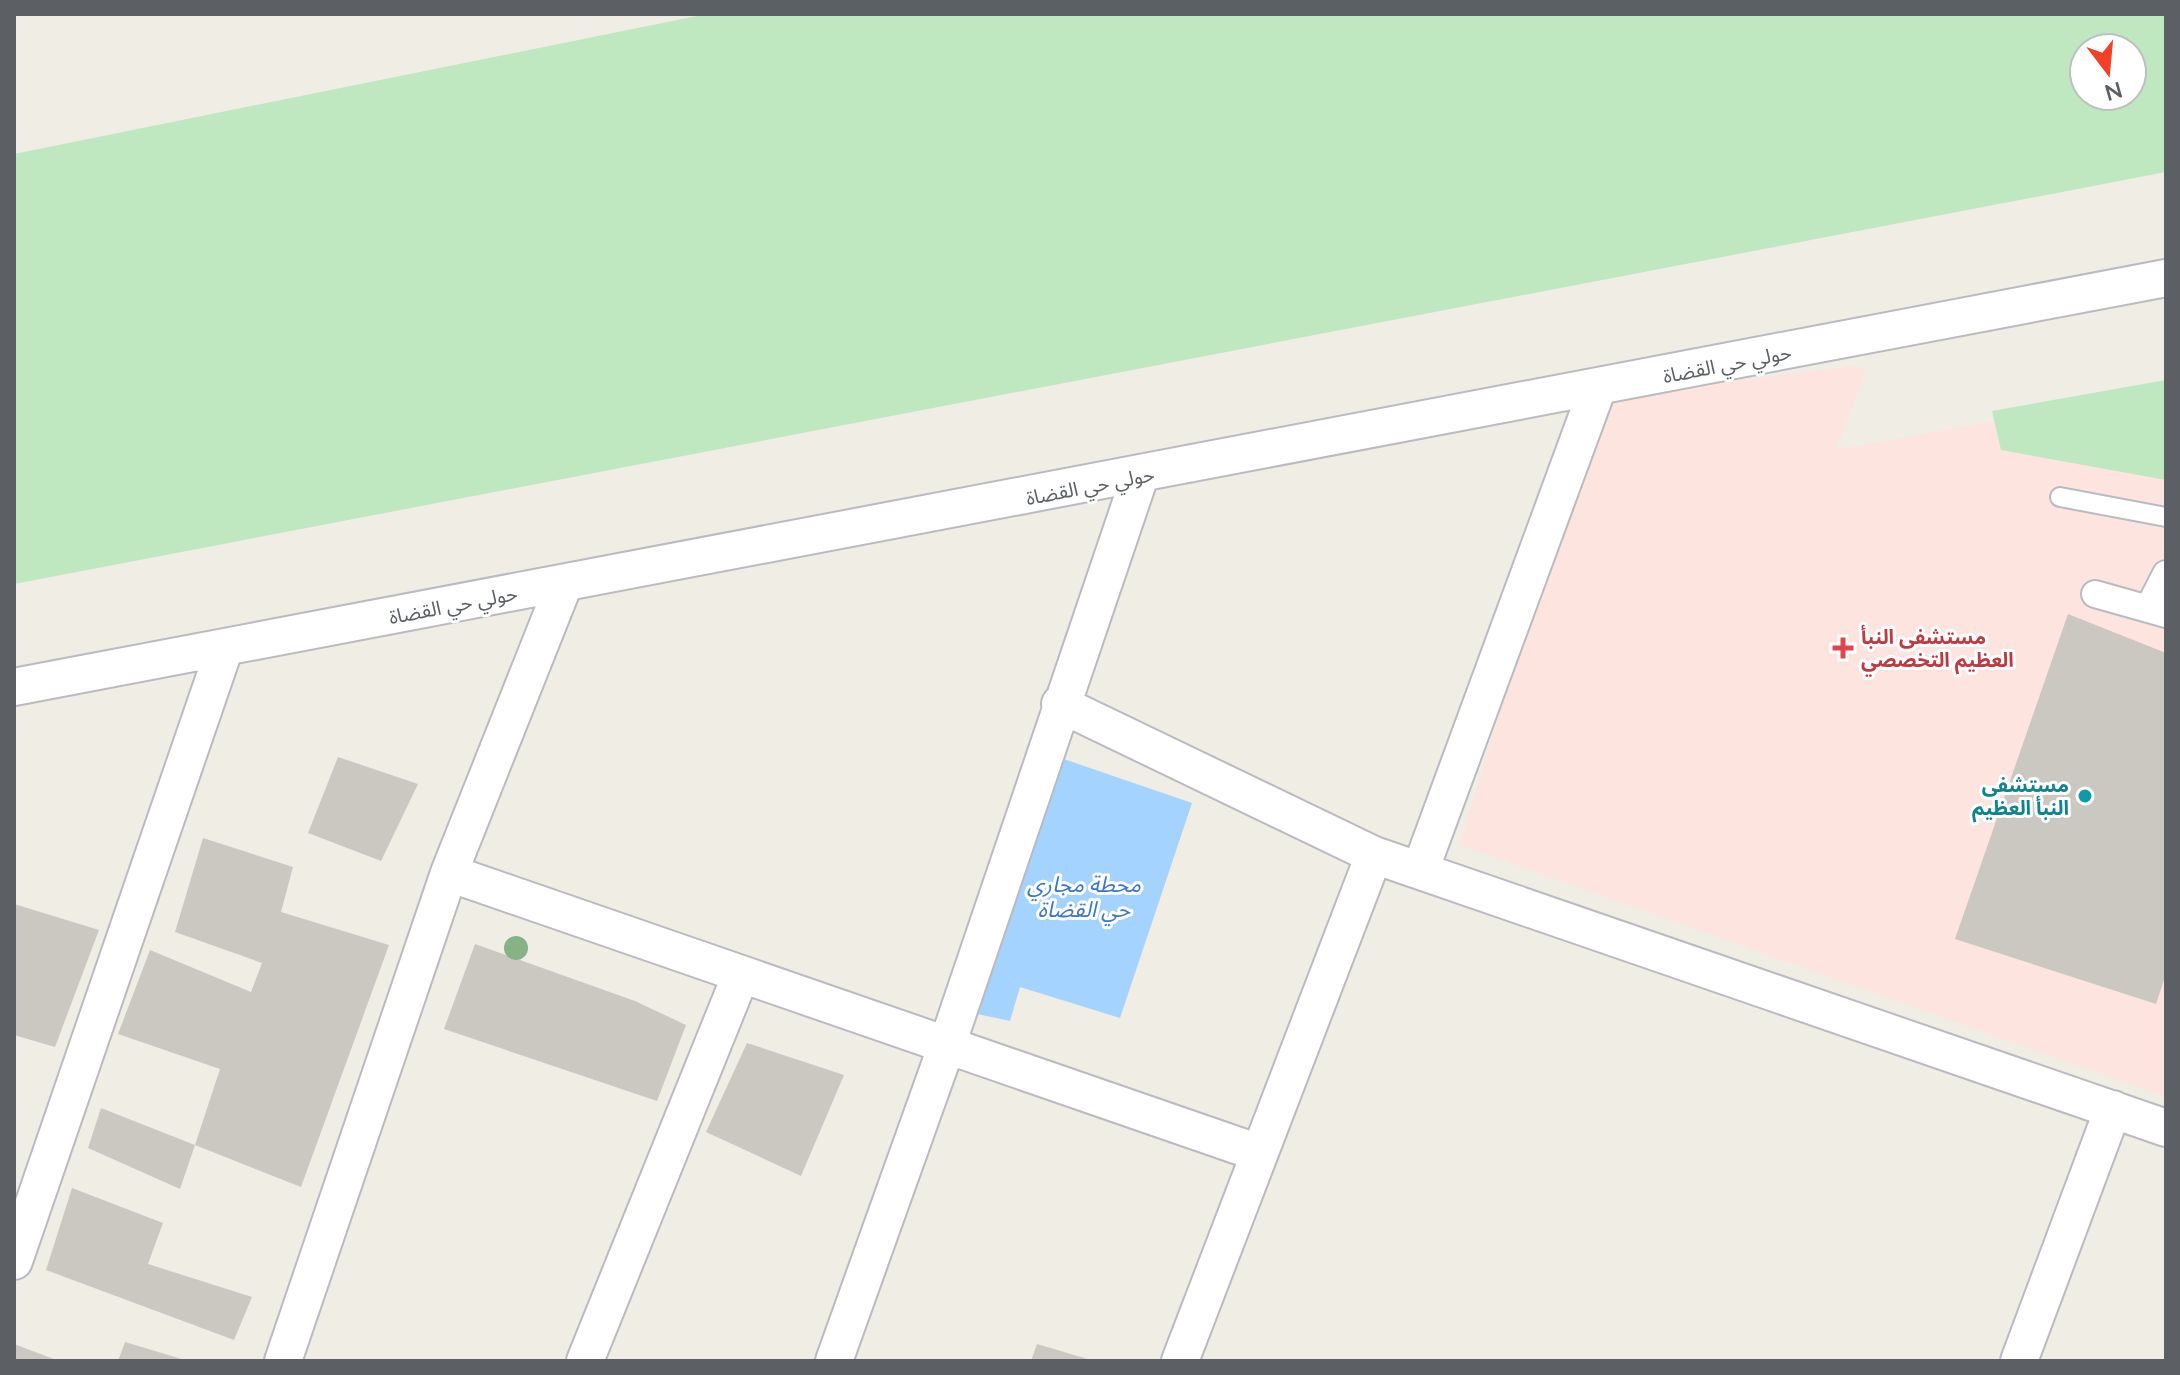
<svg xmlns="http://www.w3.org/2000/svg" width="2180" height="1375" font-family="Lato,'Noto Sans Arabic',sans-serif">
	<style>
		.medical { fill: #fde4df }
		.green { fill: #bfe8c1; fill-rule: evenodd }
		.water { fill: #a4d3ff }
		.building { fill: #cac8c1 }
		.lines { fill: none; stroke-linecap: round; stroke-linejoin: round }
		.service-casing { stroke: #b9bbc1; stroke-width: 22 }
		.pedestrian-casing { stroke: #b9bbc1; stroke-width: 30 }
		.minor-casing { stroke: #b9bbc1; stroke-width: 40 }
		.service { stroke: #fff; stroke-width: 18 }
		.pedestrian { stroke: #fff; stroke-width: 26 }
		.minor { stroke: #fff; stroke-width: 36 }
		.tree { fill: #86b285 }
		.health-dot { fill: #e0444e; stroke: #fff; stroke-width: 3 }
		.culture-dot { fill: #0f9aa8; stroke: #fff; stroke-width: 3 }
		.labels { text-anchor: middle; dominant-baseline: central; stroke-width: 6; stroke-linejoin: round; paint-order: stroke }
		.street-label { font-size: 20px; fill: #5c6065; stroke: #fff }
		.health-label { font-size: 20px; font-weight: bold; fill: #be3a42; stroke: #fff; text-anchor: start }
		.culture-label { font-size: 20px; font-weight: bold; fill: #0d838f; stroke: #fff; text-anchor: end }
		.water-label { font-size: 22px; font-style: italic; fill: #3e77c0; stroke: #fff }
	</style>
	<rect width="100%" height="100%" fill="#efede4"/>
	<path class="medical" d="M1857,366l8,6 -29,78 330,-60v707l-706,-252 134,-447z"/>
	<path class="green" d="M707,14h1459v158l-2152,412v-430zM2084,48h48v48h-48z
		M2166,380v100l-165,-30 -9,-39z"/>
	<path class="water" d="M1052,755l140,48 -72,215 -100,-31 -10,34 -42,-9z"/>
	<path class="building" d="M2068,614l98,39v321l-10,30 -201,-65z
		M338,757l80,27 -37,77 -73,-28z
		M203,838l90,29 -12,45 108,33 -88,242 -106,-42 25,-76 -102,-35 32,-84 101,42 11,-29 -87,-31z
		M14,904l85,26 -44,117 -41,-12z
		M475,944l160,57 51,24 -29,76 -213,-72z
		M747,1043l97,32 -43,101 -95,-44z
		M101,1108l94,37 -15,44 -92,-41z
		M72,1188l91,35 -15,41 104,33 -18,43 -188,-70z
		M125,1342l60,18 -1,1h-66z
		M14,1344l45,17h-45z
		M1037,1344l54,16v1h-60z"/>
	<g class="lines">
		<defs>
			<path id="service" d="M2060,497l106,20"/>
			<path id="pedestrian" d="M2095,594l71,20
				M2149,607l17,-33"/>
			<path id="minor" d="M14,687l2152,-409
				M1060,704l314,151 792,273
				M1421,868l177,-481
				M449,873l810,280
				M14,1261l211,-614
				M283,1361l166,-488 115,-289
				M585,1361l155,-384
				M834,1361l113,-316 193,-569
				M1180,1361l194,-506
				M2019,1361l94,-252"/>
		</defs>
		<use href="#service" class="service-casing"/>
		<use href="#pedestrian" class="pedestrian-casing"/>
		<use href="#minor" class="minor-casing"/>
		<use href="#service" class="service"/>
		<use href="#pedestrian" class="pedestrian"/>
		<use href="#minor" class="minor"/>
	</g>
	<circle class="tree" cx="516" cy="948" r="12"/>
	<path class="health-dot" d="M1839 636h8v8h8v8h-8v8h-8v-8h-8v-8h8z"/>
	<circle class="culture-dot" cx="2085" cy="796" r="8"/>
	<g class="labels">
		<g class="street-label">
			<text transform="translate(1727 363) rotate(-11)">حولي حي القضاة</text>
			<text transform="translate(1090 485) rotate(-11)">حولي حي القضاة</text>
			<text transform="translate(453 604) rotate(-11)">حولي حي القضاة</text>
		</g>
		<g class="health-label">
			<text x="1861" y="636">مستشفى النبأ<tspan x="1861" dy="23">العظيم التخصصي</tspan></text>
		</g>
		<g class="culture-label">
			<text x="2069" y="784">مستشفى<tspan x="2069" dy="23">النبأ العظيم</tspan></text>
		</g>
		<g class="water-label">
			<text x="1084" y="883">محطة مجاري<tspan x="1084" dy="25">حي القضاة</tspan></text>
		</g>
	</g>
	<rect width="2180" height="1375" fill="none" stroke="#5c6065" stroke-width="32"/>
	<g transform="translate(2108 72) rotate(164)"><circle r="38" fill="#ffffff" stroke="#bebfc1" stroke-width="2"/>
	<path d="M0-6L14 30L0 20L-14 30Z" fill="#f24127"/>
	<text y="-12" font-size="22" font-weight="bold" text-anchor="middle" fill="#5c6065">N</text>
	</g>
</svg>
